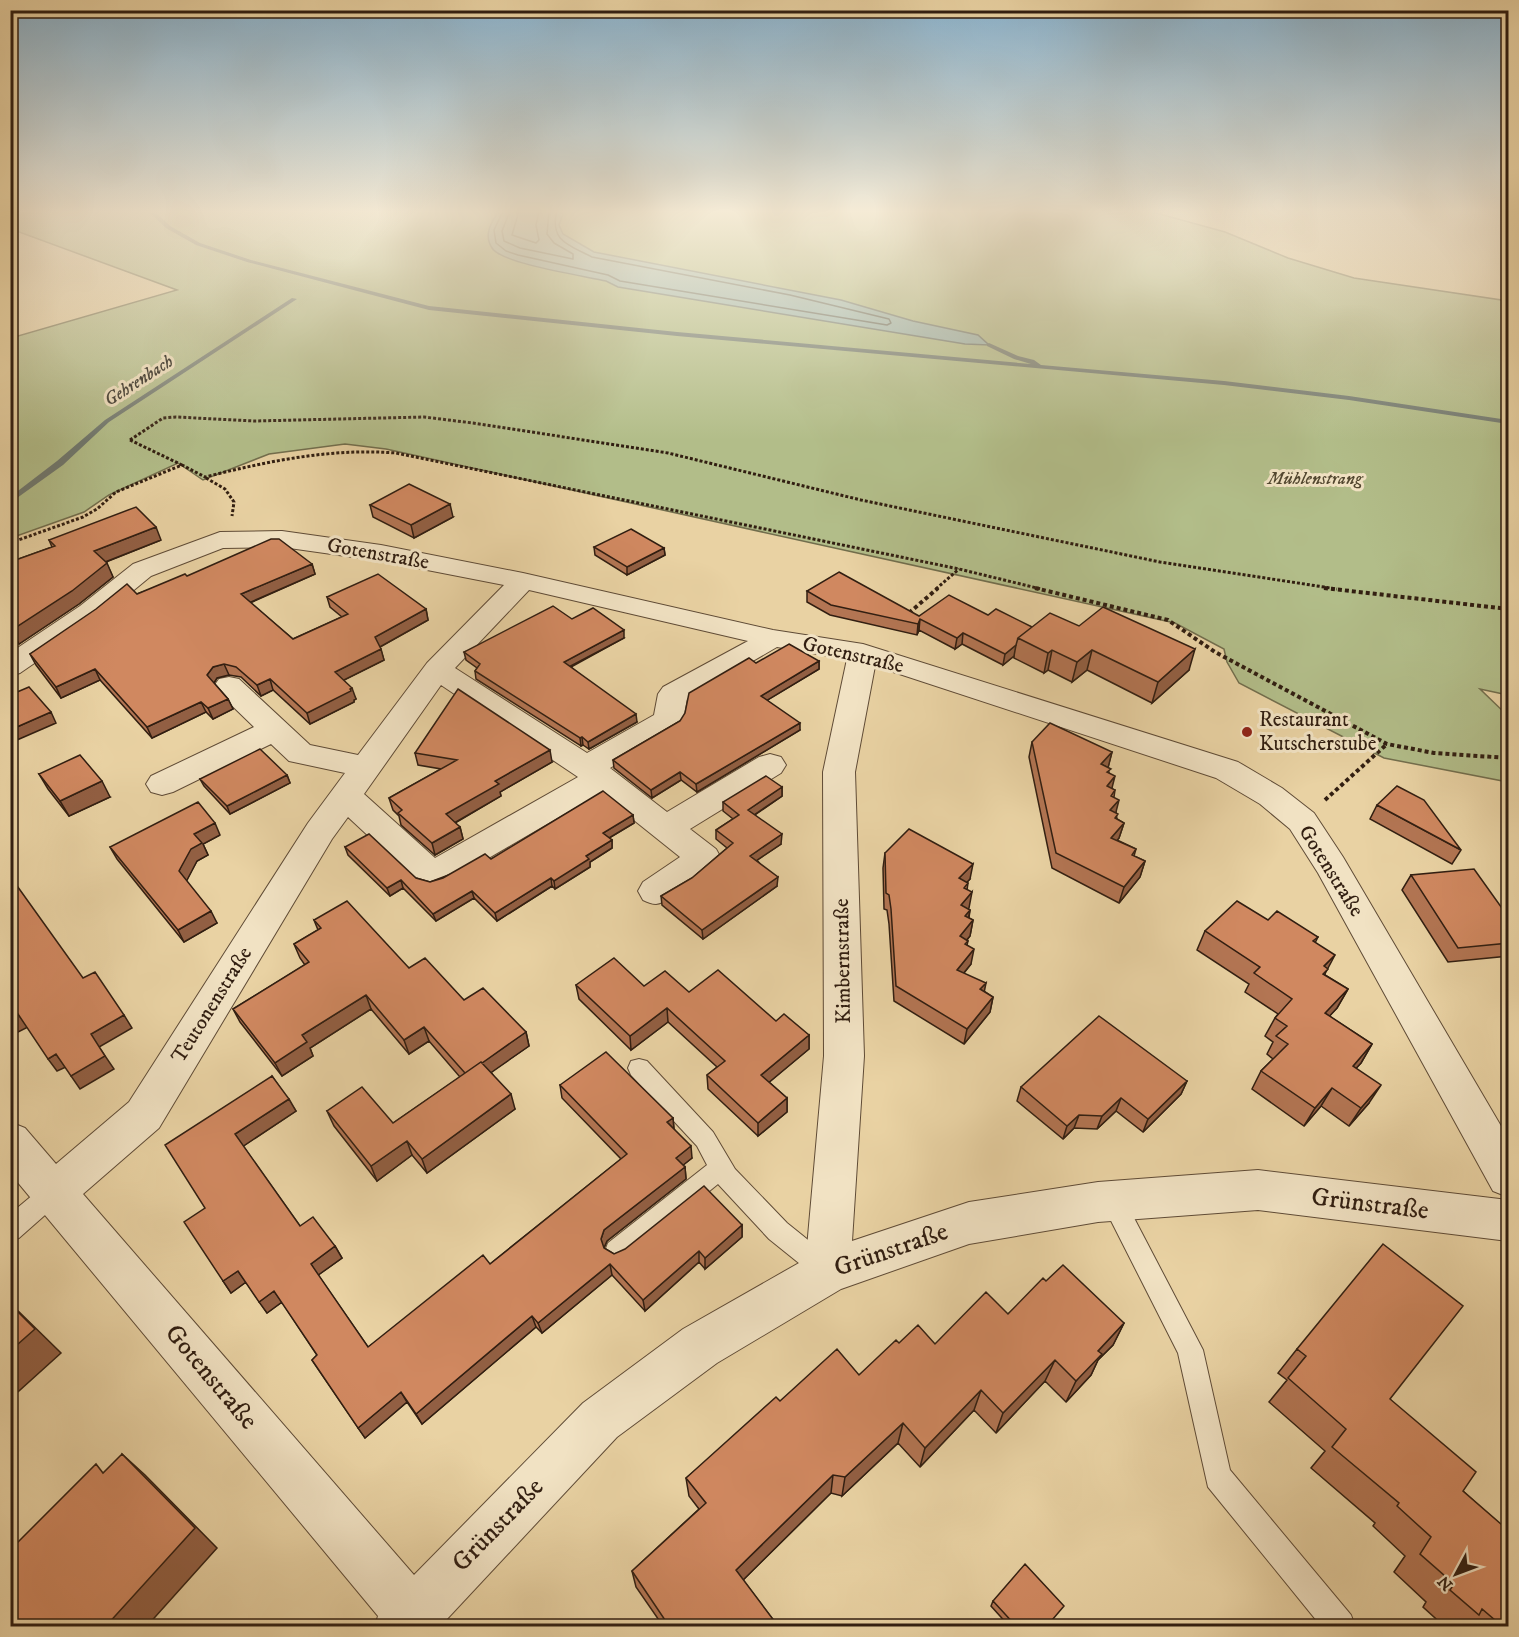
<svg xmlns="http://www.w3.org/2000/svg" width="1519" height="1637" font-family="'IM FELL DW Pica',serif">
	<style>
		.green { fill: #b2bd89; stroke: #726e4d; stroke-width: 1.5 }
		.water { fill: #9ab5af; stroke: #707970; stroke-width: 1.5 }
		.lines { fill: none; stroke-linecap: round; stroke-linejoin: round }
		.shore { stroke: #666a60; stroke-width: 1.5 }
		.stream { fill: #707970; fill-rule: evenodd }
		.service-casing { stroke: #5f4b36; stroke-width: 2 }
		.minor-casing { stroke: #5f4b36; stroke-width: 2 }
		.path-far1 { stroke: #311e11; stroke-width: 3; stroke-dasharray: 3 2; stroke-linecap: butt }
		.path { stroke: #311e11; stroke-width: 4; stroke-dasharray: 4 3; stroke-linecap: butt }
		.service { fill: #f1e2c3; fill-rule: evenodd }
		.minor { fill: #f1e2c3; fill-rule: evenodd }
		.wall { fill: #b37553; stroke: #311e11; stroke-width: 1.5 }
		.shaded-wall { fill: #925f43; stroke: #311e11; stroke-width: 1.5 }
		.building { fill: #d08860; stroke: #311e11; stroke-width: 1.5 }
		.poi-dot { fill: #8f2418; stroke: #f1e2c3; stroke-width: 2 }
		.labels { text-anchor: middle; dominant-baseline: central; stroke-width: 6; stroke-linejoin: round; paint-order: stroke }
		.far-water-label { font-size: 18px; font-style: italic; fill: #504b40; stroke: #f1e2c3 }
		.far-park-label { font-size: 18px; font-style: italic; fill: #51462f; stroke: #f1e2c3 }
		.street-label { font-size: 21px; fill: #311e11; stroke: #f1e2c3 }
		.poi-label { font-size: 21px; fill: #311e11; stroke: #f1e2c3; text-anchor: start }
		.near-street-label { font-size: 26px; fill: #311e11; stroke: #f1e2c3 }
	</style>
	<rect width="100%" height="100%" fill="#e9d2a3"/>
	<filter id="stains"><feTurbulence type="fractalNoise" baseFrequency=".00333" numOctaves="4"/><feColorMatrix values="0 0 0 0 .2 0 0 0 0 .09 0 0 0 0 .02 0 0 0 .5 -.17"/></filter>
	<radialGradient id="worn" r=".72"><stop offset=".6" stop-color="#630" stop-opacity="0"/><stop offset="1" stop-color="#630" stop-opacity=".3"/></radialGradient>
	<path class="green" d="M11,211h1138l76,21 63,26 66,20 154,23v394l-28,-6 28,27v66l-124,-24 -145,-75 -12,-21 -3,-13 -49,-26 -789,-174 -41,-5 -76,10 -66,26 -25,-17 -69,32 -25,17 -73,26v-200l166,-48 -166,-61z"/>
	<path class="water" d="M503,211h61l-5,14 4,9 31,18 247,48 72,21 65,14 11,10 -24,-1 -347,-57 -12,-6c-21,-5 -104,-17 -114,-33 -8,-12 -2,-24 5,-34z"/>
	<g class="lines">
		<path class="shore" d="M503,211l-9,19 2,13 10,8 12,4 90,20 12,6 267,44 4,-2 -2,-4 -99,-24 -198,-38c-23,-12 -43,-16 -35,-46
			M510,211l-8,20 2,10 16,7 53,11v-5l-19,-11 -7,-9 2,-23
			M519,211l-7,24 24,8 3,-3 -3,-15 3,-14"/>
		<path class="stream" d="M148,211h6l16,15 30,17 51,17 178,46 248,26 354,32 -17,-5 -27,-13v-2l2,-1 29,13 16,4 7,5 183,16 125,15 159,24v4l-159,-24 -125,-15 -547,-49 -248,-26 -182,-48 -51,-17 -30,-17z
			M292,298l5,1 -188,123 -46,43 -53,38v-6l47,-36 48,-41z"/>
		<defs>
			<path id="service" d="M639,1059l8,2 66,71 22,37 52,54 46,37 3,8 -3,8 -9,4 -9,-4 -46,-37 -51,-55 -92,75 -9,4 -9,-4 -3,-8 3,-8 99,-78 -10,-19 -66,-71 -3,-7 3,-7z
				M54,1181l8,3 4,8 -4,8 -43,38 -9,3v-27l36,-30z
				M1113,1190l8,3 82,157 27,120 121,145 4,11h-34l-113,-139 -30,-134 -77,-152 4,-8z"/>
			<path id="minor" d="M282,531l99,14 142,28 250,57 90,14 375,118 44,26 32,25 29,44 165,281v59l-15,-6 -175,-318 -28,-44 -30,-25 -44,-26 -341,-112 -20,106 9,284 -12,185 117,-39 129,-20 160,-12 250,30v41l-250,-31 -160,12 -129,22 -128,45 -124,74 -100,74 -170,182 2,7h-74l3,-10 -368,-443v-51l15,6 31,36 73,-62 179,-279 37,-50 -56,-12 -18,-17 -98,48 -11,3 -11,-3 -5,-8 5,-8 103,-49 -35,-34 -5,-7 5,-7 10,-2 10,2 71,66 48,10 69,-92 77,-78 -123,-24 -99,-14 -59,1 -72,28 -51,42 -80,55 -10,3v-23l70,-47 53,-42 87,-32zM529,590l219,51 -85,46 -5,7 -4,21 -67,38 -132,-85zM777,647l70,12 -24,113 1,284 -18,203 -123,70 -100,74 -169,172 -331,-381 76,-66 173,-289 16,-22 72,67 12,4 12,-4 156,-91 80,64 -37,25 -5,9 5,9c4,2 9,4 13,4 15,-2 58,-33 65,-46l-5,-9 -26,-20 91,-56 5,-8 -5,-8 -11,-3 -11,3 -92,55 -57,-44 69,-41 4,-7 4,-21zM441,685l137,92 -143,81 -71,-64z"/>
		</defs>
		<use href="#service" class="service-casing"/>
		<use href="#minor" class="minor-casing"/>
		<path class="path-far1" d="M130,440l33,-22 13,-1 79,4 169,-4 49,6 195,30 193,47 299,62 177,27
			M130,440l52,25
			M206,478l19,11 9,13 -2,14
			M10,543l73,-26 14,-8 19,-17 66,-27 23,12c64,-16 125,-29 191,-24l563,116 82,20
			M936,589l23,-20"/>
		<path class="path" d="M1035,588l133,32 47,32 172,92 47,9 74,5
			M1324,588l184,21
			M909,613l29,-25
			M1325,800l62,-56"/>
		<use href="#service" class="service"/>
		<use href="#minor" class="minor"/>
	</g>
	<path class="wall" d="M370,505l83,12 -39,21 -41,-21z
		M49,540h112l-55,22 7,15 -34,27 -60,40 -5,-6 -4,1v-77l42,-15z
		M594,547l70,1 1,7 -38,20 -32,-20z
		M312,564l3,10 -65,29 43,36 49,-22 -12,-10 -3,-10 99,12 2,11 -48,27 4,13 -40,20 12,19 -2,1v2l-44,22 -37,-34 -12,6 -20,-19 -12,-2 -12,3 -3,5 14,16 5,10 -20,10 -7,-7 -54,26 -52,-58 -39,18 -25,-33 -6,-11 107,-60 50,-18z
		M807,591l112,25 69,-1 44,12 47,-1 110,44 -37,33 -65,-33 -15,12 -24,-12 -4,3 -30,-15v-2l-11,9 -41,-21 -7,5 -36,-19 -2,5 -87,-20 -23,-13z
		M572,619l52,19 -53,29 66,55 -48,27 -6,-4 -2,1 -105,-67 -1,-8 2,-3 -11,-8 -2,-8z
		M819,661v8l-52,31 33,30 -103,62 -16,-12 -29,18 -38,-30 -1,-8 67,-39 76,-58z
		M1032,742l80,10 -4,15 4,22 3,1 -1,7 3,22 7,4 -5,15 -2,2 19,9 -2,7 11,5 -5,16 -21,26 -67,-35 -23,-111z
		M415,753l137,9 -52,30 1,4 -46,27 5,4 3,12 -28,16 -34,-30 -2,-9 -6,-6 -4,-12 52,-29 -23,-4z
		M39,774l71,23 -41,19 -21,-27z
		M287,775l3,8 -60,31 -26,-28 -4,-7z
		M782,787v9l-27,19 26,29 -24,16 20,26 -74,53 -41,-34 -1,-9 31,-18 35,-30 -11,-9v-9l17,-11 -10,-8v-9z
		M1377,805l84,45 -9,14 -82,-45z
		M633,815l1,8 -25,15 3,2v8l-22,14v5l-35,22 -3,-3 -55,35 -23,-23 -38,23 -33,-33 -13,8 -42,-41 -3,-8 71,31 14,4 61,-23z
		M220,835l-17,9 5,11 -11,6 -11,20 31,42 -33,19 -67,-83 -7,-12z
		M885,853l85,26 -3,3 1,1 -1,7 1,19 2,1 -1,8 4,2 -3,16 -3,4 1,1 -1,4 4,19 -7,9 20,18 9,6 -3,15 -26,32 -70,-43 -5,-77 -2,-14 -3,-1 -1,-41z
		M1411,875l98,43v38l-61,6 -46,-72z
		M314,920l95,48 55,32 62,32 3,14 -38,26 24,37 -88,64 -15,-18 -35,26 -43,-55 -7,-15 66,12 67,-46 -31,-36 -20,13 -38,-45 -61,39 3,8 -31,20 -42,-54 -7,-13 72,-44 -5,-7 -6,-14 24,-14z
		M1268,920l50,17 -3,6 10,32 23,14 -11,19 -8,8 43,28 -11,19 -5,5 13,35 -20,23 -28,-20 -17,20 -52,-37 9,-18 12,-12 -6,-5 6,-12 -8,-6 10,-18 3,-4 -33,-22 4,-8 -52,-34 8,-19z
		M576,985l68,1 45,6 87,29 33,14v14l-40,33 18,16v14l-29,24 -50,-47 -1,-14 10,-8 -49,-45 -37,28 -52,-51z
		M272,1076l24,35 -53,35 57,80 35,20 7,12 -24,17 50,72 122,-83 131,-105 -59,-61 -2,-13 113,33 1,11 18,29 -9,7 2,2 1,12 -79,62 -3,7 10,6 128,-29v12l-37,32 -6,-7 -54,49 -33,-36 -70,58 -6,-6 -114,97 -15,-22 -42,36 -53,-78 5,-5 -35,-53 -15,11 -21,-31 -15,11 -8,-12 -18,-73z
		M1187,1081l-6,13 -38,38 -27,-21 -19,18 -23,-1 -11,11 -46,-38 4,-14z
		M1046,1281l78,42 -11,22 -15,15 -7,15 -25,27 -21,-21 -49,52 -22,-23 -54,57 -22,-24 -56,53 -11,-3 -88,87 35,46h-115l-27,-39 -4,-16 67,-62 -10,-13 -3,-18 94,-77 79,-26 40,-32 36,1 73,-30z
		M1297,1349l93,50 73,92 43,39 3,-2v98h-65l-21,-19 3,-5 -32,-30 11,-16 -32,-30 2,-3 -64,-55 14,-17 -56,-49 18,-22 -9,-7z
		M993,1601l54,25h-38l-18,-20z"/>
	<path class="shaded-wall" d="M450,504l3,13 -39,21 -3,-13z
		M156,527l5,13 -61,24 -6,-13z
		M664,548l1,7 -38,20v-8z
		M107,563l6,14 -34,27 -60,40 -7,-14z
		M312,564l3,10 -71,31 -3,-11z
		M426,609l2,11 -50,28 -3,-11z
		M920,619l-1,11 -2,5 1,-11z
		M624,630v8l-59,31 -1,-7z
		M10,631l4,7 -4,1z
		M963,633l-1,11 -7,5 2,-11z
		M1016,645l-2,11 -11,9 2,-11z
		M381,649l3,11 -46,23 -3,-11z
		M1195,649l-6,21 -37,33 6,-21z
		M1052,650l-4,20 -4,3 4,-20z
		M1092,650l-5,20 -15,12 5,-20z
		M819,661v8l-58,35v-8z
		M224,664l5,11 -12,3 -5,8 -5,-11 6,-8z
		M95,669l5,11 -39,18 -5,-11z
		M270,679l3,11 -12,6 -4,-11z
		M352,688l4,11 -2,1v2l-44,22 -3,-11z
		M228,699l5,10 -20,10 -5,-11z
		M201,702l5,10 -54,26 -5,-11z
		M51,712l5,11 -46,20v-13z
		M636,714l1,8 -48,27 -1,-7z
		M800,723v7l-103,62 -1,-8z
		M582,737l1,8 -2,1 -1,-8z
		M550,750l2,12 -52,30 1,4 -52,30 -3,-12 49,-33z
		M1112,752l-4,16 -7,-4z
		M680,772l1,8 -29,18 -1,-8z
		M287,775l3,8 -60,31 -3,-8z
		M1115,776l-4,16 -4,-6z
		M102,781l8,16 -41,19 -9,-15z
		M782,787v9l-34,23v-9z
		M1119,800l-4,16 -5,-6z
		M633,815l1,8 -30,18 -1,-8z
		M215,823l5,12 -17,9 5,11 -11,6 -12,23 -6,-13 15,-37z
		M1124,823l-5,15 -12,15 4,-15z
		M460,827l3,12 -28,16 -3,-12z
		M782,834l-1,10 -31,21v-9z
		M612,840v8l-22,14v5l-35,22 -1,-8 32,-25z
		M1145,861l-5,16 -21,26 5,-16z
		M973,864l-3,15 -13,14 2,-15z
		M778,877l-1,9 -74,53 -1,-9z
		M551,878l1,8 -55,35 -2,-8z
		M401,880l2,8 -13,8 -3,-8z
		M472,891l2,7 -38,23 -3,-7z
		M972,892l-3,16 -11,12 3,-15z
		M970,910l-3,15 -2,-9z
		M211,911l6,12 -33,19 -6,-12z
		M973,920l-3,16 -13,15 3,-15z
		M974,949l-3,15 -17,21 3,-15z
		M1335,955l-17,32 6,-21z
		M986,983l-3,15 -3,-9z
		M1348,989l-11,19 -22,24 10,-19z
		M366,995l5,14 -61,39 3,8 -31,20 -7,-13 27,-28z
		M993,997l-3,15 -26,32 3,-15z
		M667,1008l1,14 -37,28 -1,-14z
		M18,1014l10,13 -10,5 -8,-10v-4z
		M124,1015l8,13 -33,19 15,22 -34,20 -9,-13 20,-42z
		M424,1027l5,14 -20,13 -5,-14z
		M526,1032l3,14 -60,42 -4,-14z
		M809,1035v14l-48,40v-14z
		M1372,1044l-11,19 -19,21 11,-18z
		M56,1054l10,13 -9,4 -9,-12z
		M1187,1081l-6,13 -38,38 5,-13z
		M1381,1085l-12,18 -20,23 12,-18z
		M1332,1088l-11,18 -17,20 11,-18z
		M511,1094l4,15 -88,64 -5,-14z
		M787,1098v14l-29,24v-13z
		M1121,1098l-5,13 -19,18 5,-13z
		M289,1099l7,12 -54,36 -7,-13z
		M1079,1115l-5,13 -11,11 4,-13z
		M673,1118l1,12 -7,-8z
		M407,1141l5,14 -35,26 -6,-15z
		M691,1146l1,12 -15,12 -1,-12z
		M685,1167l1,12 -79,62 -4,9 -2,-11 3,-9z
		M742,1225v12l-37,32v-11z
		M335,1246l7,12 -25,18 -6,-12z
		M699,1251v11l-54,49 -2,-11z
		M610,1264l2,11 -70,58 -4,-10z
		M238,1271l8,11 -15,11 -8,-12z
		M274,1291l8,11 -15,11 -8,-11z
		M10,1303l51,50 -51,46z
		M532,1316l4,11 -114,97 -6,-10z
		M1124,1323l-11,22 -15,15 -7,15 -25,27 10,-21 22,-30z
		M1055,1360l-10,21 -49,52 7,-20z
		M981,1390l-7,20 -54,57 5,-19z
		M401,1392l6,10 -42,36 -7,-10z
		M903,1423l-5,20 -56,53 3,-19z
		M122,1454l23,21 72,73 -70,78h-41z
		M833,1475l-2,18 -94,93 -1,-16z"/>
	<path class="building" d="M409,484l41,20 -39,21 -41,-20z
		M136,507l20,20 -62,24 13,12 -35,28 -60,39 -2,-1v-67l45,-16 -6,-6z
		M631,529l33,19 -37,19 -33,-20z
		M271,539h8l33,25 -71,30 52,45 55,-25 -21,-17 51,-23 48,35 -51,28 6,12 -46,23 17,16 -2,1 1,2 -44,22 -37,-34 -13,6 -21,-18 -12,-3 -11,3 -6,8 21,24 -20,9 -7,-6 -54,25 -52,-58 -39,18 -26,-33 66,-45 31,-25 10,10 48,-20 2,2z
		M839,572l80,44 30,-21 39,20 8,-6 36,18 -14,11 -2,7 -11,9 -42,-21 -6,5 -37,-19 -2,5 -87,-19 -24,-14z
		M553,606l19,13 21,-11 31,22 -60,32 72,52 -48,28 -6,-5 -2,1 -105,-67 5,-7 -16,-12z
		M1103,607l92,42 -37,33 -66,-32 -15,12 -25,-12 -4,3 -30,-15 32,-25 29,13z
		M789,644l30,17 -58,35 39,27 -104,61 -16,-12 -29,18 -38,-30 67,-39 5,-8 4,-20 60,-35 7,5z
		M29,687l22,25 -41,18v-35z
		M458,689l92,61 -55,31 4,3 -53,30 14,13 -28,16 -34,-30 4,-3 -13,-12 68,-38 -42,-7z
		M1050,723l62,29 -11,12 10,5 -4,3 8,4 -8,10 8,4 -4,6 8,4 -9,10 8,4 -3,4 9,5 -13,15 25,11 -4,6 13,6 -21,26 -68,-34 -24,-111z
		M260,749l27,26 -60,31 -27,-27z
		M80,755l22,26 -42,20 -21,-27z
		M766,776l16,11 -34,23 34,24 -32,22 28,21 -76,53 -41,-34 31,-18 41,-35 -17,-13 23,-15 -16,-13z
		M1397,786l27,14 37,50 -84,-45z
		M603,791l30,24 -30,18 9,7 -26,16 3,3 -35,22 -3,-3 -56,35 -23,-22 -39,23 -32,-34 -14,8 -42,-41 24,-13 47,44 14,4 13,-4 42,-24 6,5z
		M198,802l17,21 -21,11 8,9 -11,6 -12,22 32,40 -33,19 -68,-83z
		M909,829l64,35 -14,14 9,5 -4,5 8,4 -11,13 9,5 -5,6 8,4 -13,16 8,5 -3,3 9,5 -17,21 29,13 -6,6 13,8 -26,32 -71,-43 -5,-77 -2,-14 -3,-2 -1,-40z
		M1474,869l35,49v25l-51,5 -47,-73z
		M10,876l73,102 12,-6 29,43 -33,19 14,22 -34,20 -15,-22 -8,5 -30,-45 -8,4z
		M347,901l62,67 16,-10 39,42 19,-12 43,44 -44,31 -1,-1 -16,11 -41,-46 -20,13 -38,-45 -64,40 5,7 -32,21 -42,-54 76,-47 -15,-18 27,-16 -7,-8z
		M1237,901l31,19 9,-9 41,26 -5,4 22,14 -11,11 4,3 -5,5 25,15 -23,24 47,31 -19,22 28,19 -20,23 -29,-20 -17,20 -54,-37 27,-27 -12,-8 11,-10 -12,-8 17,-19 -38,-26 6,-6 -55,-36z
		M614,958l30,28 21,-15 24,21 29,-22 58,51 8,-7 25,21 -48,40 26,23 -29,25 -51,-48 18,-14 -58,-53 -37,28 -54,-51z
		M1099,1016l88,65 -39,38 -27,-21 -19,18 -23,-1 -12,11 -46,-39z
		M606,1052l67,66 -6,4 24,24 -15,12 9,9 -81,63 -3,9 3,9 10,6 11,-5 79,-63 38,39 -37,33 -6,-7 -56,49 -33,-36 -72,59 -6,-7 -116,98 -15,-22 -43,36 -46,-68 5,-5 -43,-64 -15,11 -21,-31 -15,10 -39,-59 21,-14 -40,-63 107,-69 17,23 -54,35 65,92 13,-9 22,29 -24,18 57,83 115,-92 7,9 137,-110 -67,-69z
		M481,1062l30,32 -89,65 -15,-18 -36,25 -44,-55 35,-24 31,36z
		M1383,1244l80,62 -73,93 86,73 -13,19 46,40v95h-7l-20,-17 -3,6 -29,-25 4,-6 -34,-30 11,-17 -34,-31 2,-3 -67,-56 14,-18 -58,-51 18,-22 -9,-7z
		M1063,1265l61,58 -26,28 4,3 -26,27 -21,-21 -52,53 -22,-23 -56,58 -22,-25 -58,54 -12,-2 -97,95 42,56h-109l-37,-55 74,-68 -20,-25 90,-81 4,4 57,-52 22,26 37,-35 3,3 19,-18 17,19 51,-52 22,22 35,-36 3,3z
		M10,1304l25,25 -25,22z
		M122,1454l73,74 -89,98h-96v-76l86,-86 7,9z
		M1025,1564l39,42 -17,20h-31l-23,-25z"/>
	<linearGradient id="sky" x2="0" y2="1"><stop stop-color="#89b4d1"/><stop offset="0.48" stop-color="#f5ebd6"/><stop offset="1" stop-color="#f5ebd6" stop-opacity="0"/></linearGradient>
	<rect width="1519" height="440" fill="url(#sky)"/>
	<circle class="poi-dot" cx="1247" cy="732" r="6"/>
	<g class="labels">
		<g class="far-water-label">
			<text transform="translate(139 381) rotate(-33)">Gehrenbach</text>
		</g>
		<g class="far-park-label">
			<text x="1315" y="479">Mühlenstrang</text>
		</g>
		<g class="street-label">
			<text transform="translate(378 554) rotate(10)">Gotenstraße</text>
			<text transform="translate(853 655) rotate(13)">Gotenstraße</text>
			<text transform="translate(1331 871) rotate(58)">Gotenstraße</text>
			<text transform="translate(843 961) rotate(-91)">Kimbernstraße</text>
			<text transform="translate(212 1005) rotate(-58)">Teutonenstraße</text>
		</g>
		<g class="poi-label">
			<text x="1259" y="720">Restaurant<tspan x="1259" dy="24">Kutscherstube</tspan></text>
		</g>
		<g class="near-street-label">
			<text transform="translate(1370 1204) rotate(7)">Grünstraße</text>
			<text transform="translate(891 1250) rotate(-19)">Grünstraße</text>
			<text transform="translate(211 1377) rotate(50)">Gotenstraße</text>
			<text transform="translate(498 1525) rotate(-46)">Grünstraße</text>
		</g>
	</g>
	<rect width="1519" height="1637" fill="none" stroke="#e9d2a3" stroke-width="36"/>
	<rect x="12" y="12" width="1495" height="1613" fill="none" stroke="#311e11" stroke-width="3"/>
	<rect x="18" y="18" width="1483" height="1601" fill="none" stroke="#311e11" stroke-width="1.5"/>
	<g transform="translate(1456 1574) rotate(229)" stroke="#f1e2c3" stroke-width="4.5" paint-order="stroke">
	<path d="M0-4.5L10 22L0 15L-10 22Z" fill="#311e11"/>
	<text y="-9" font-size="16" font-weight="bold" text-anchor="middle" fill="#311e11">N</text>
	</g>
	<rect width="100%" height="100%" filter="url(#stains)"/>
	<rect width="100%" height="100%" fill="url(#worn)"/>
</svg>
